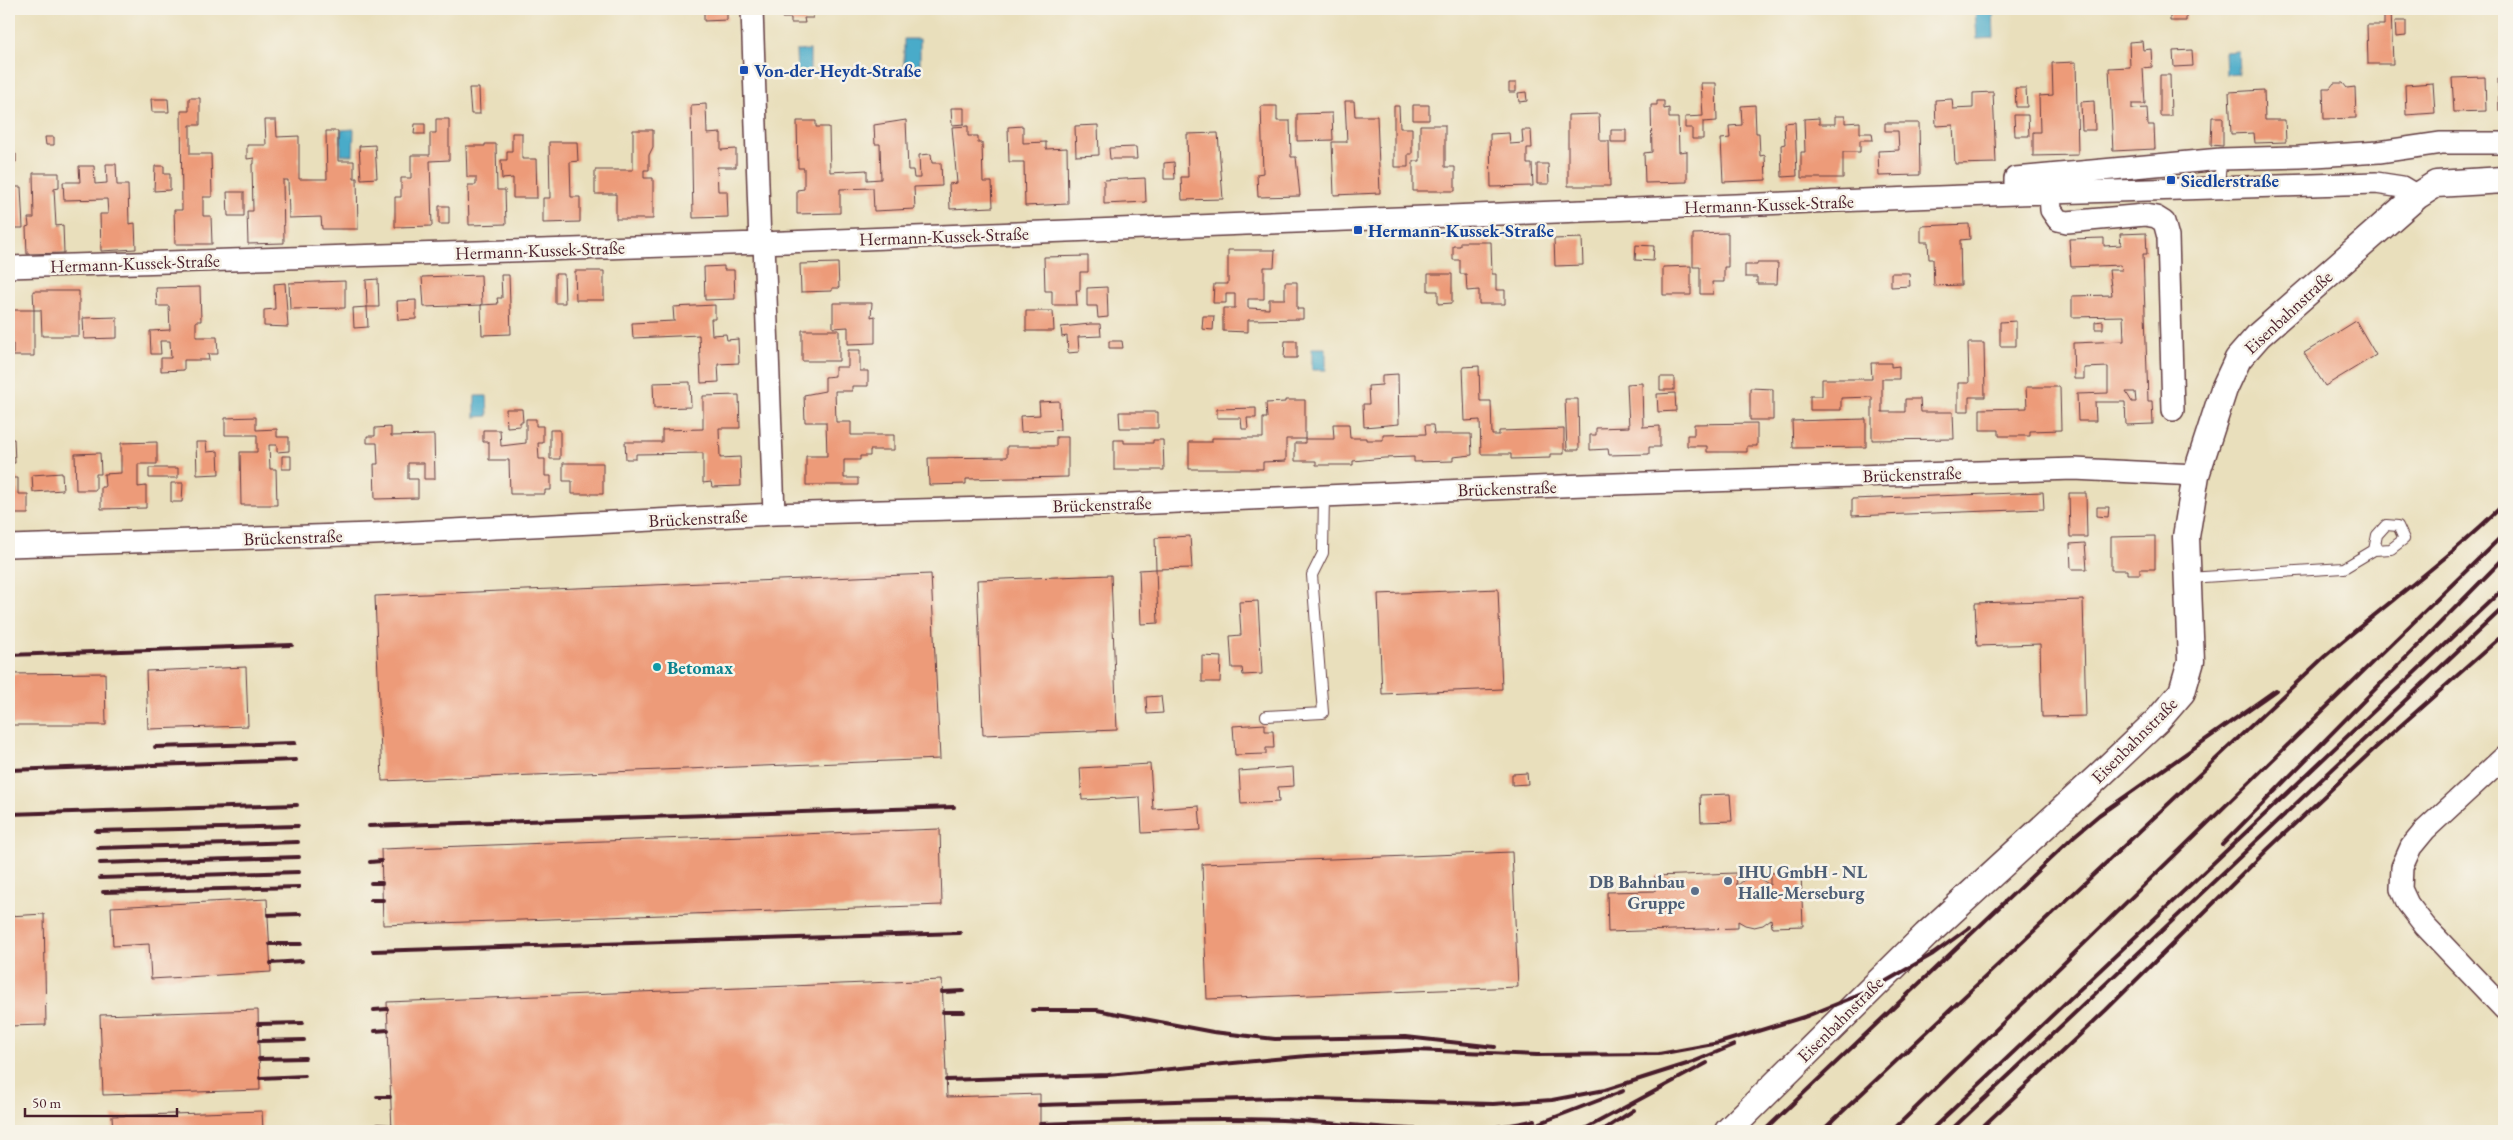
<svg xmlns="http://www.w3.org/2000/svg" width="2513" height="1140" font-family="'EB Garamond',serif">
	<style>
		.water { fill: #4aabc9; stroke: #4a657a }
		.building { fill: #ed9b79; fill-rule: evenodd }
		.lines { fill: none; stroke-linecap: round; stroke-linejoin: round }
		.service-casing { stroke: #623c41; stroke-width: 12 }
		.minor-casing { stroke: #623c41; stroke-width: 24 }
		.tertiary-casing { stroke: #623c41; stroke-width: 29 }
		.service { stroke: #fff; stroke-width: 10 }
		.minor { stroke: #fff; stroke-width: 21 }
		.tertiary { stroke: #fff; stroke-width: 26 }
		.rail { stroke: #4a1f2b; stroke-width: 4 }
		.transit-dot { fill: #1a4fb4; stroke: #f7f3e8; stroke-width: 2 }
		.culture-dot { fill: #0f9aa8; stroke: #f7f3e8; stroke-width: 2 }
		.service-dot { fill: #5c6f8a; stroke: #f7f3e8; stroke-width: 2 }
		.labels { text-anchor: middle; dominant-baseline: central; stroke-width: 5; stroke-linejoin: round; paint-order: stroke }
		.transit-label { font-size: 18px; font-weight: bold; fill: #164399; stroke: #f7f3e8; text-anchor: start }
		.street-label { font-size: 18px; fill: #4a1f2b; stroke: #f7f3e8 }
		.culture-label { font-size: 18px; font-weight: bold; fill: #0d838f; stroke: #f7f3e8; text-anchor: start }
		.service-label { font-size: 18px; font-weight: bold; fill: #4e5e75; stroke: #f7f3e8; text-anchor: start }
	</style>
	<rect width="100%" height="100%" fill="#f7f3e8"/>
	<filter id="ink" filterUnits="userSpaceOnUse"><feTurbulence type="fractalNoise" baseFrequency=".02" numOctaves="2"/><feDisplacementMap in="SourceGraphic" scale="10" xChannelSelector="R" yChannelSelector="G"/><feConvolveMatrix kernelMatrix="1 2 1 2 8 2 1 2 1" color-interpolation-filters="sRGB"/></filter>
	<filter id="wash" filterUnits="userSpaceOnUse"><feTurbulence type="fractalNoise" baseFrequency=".0096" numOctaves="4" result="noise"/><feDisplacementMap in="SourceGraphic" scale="20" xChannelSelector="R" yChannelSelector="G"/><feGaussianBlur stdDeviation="1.12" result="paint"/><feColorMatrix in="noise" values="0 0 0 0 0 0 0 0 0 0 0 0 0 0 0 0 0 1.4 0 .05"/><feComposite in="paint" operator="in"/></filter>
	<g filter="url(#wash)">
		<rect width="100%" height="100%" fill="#e9dfbc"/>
		<path class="water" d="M1975,9h18l1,29 -17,1z
			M904,39h16v27h-16z
			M810,50v24h-13l-1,-23z
			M2238,51l1,23 -13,1 -1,-23z
			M354,129l-1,26h-12v-25z
			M1312,348h14v22h-14z
			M475,396h12l1,20 -13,1z"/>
		<g id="blocks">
			<path class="building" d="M704,9h23v11l-23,1z
				M782,9h31v9h-9l1,5h-14v-5h-9z
				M2170,9h16v12h-16z
				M2384,9h7l2,55h-25l-1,-39h17z
				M2395,21h11v15l-10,1z
				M2142,41l1,9 8,-1 1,18 -9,1 2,36h-13v5l15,-1 1,17h6l1,24 -42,2 -4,-83 21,-1 -1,-25z
				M2192,50l1,16 -19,1 -1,-16z
				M2076,62l2,93 -45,1v-24h7l-1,-36 14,-1 -1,-32z
				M2160,75h10l1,41h-11z
				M2485,77l1,34 -32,1 -2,-34z
				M2504,78v32h-5l-1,-31z
				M1509,83h7v9h-7z
				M1701,83h15l1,38 -14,1v17h-11v-11h-7v-11l18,-1z
				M2334,83h9l4,5 8,-1 1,31 -32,1 -1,-31h7z
				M2433,83l2,30 -29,2 -1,-30z
				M469,88h10l1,26h-9z
				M2015,88h11l1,19h-11z
				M2264,90l1,30h20l1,22 -31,1 -1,-10 -23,1 -2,-42z
				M1526,92l1,9 -8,1 -1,-9z
				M1993,92l3,71 -41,1 -2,-39 -17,1 -1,-26 17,-1 1,10 20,-1v-15z
				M189,98h11v27h-10v29h21l1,43h-9v19h8l1,28h-37l-1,-34h8l-1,-99h8z
				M151,99h17l1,13h-17z
				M1345,101h9l1,15h22l3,77 -46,2 -2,-53h15z
				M1657,101h7v8l5,-1v10h9l1,34 8,-1v31l-42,1 -1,-30 8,-1 -1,-47h6z
				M2094,101l1,29h-13l-1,-28z
				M706,104l1,30 14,-1v17l15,-1v18h-19l1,24h9l1,26 -35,1 -2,-113z
				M1413,105h16v15h-16z
				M1755,105l1,28h3l1,23 5,-1 1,25 -43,2 -2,-43 9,-1 -1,-12 13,-1 -1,-19z
				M1261,106h16v15h13l1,36h5l4,39 -42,1 -1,-23 6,-1z
				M1394,106h5l1,22h12v26h-4v13h-14z
				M951,108h13v16l-12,1z
				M1332,113l1,27 -36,1v-27z
				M1599,114l1,27h9l1,45h-42v-71z
				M2014,115h14l1,21h-14z
				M1835,116h10v7l15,-1v11h12l1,7h-13v12h-17v26h-42v-26h4l-1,-33 15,-1v6h16z
				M2212,117h11v29l-12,-1z
				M436,119h13v41l-19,1 2,65 -37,1v-30h6v-19h10v-23h19v-22h6z
				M265,120h11l1,17 22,-1v43h28l-1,-48h12v30h16v17h3l1,51h-36l-1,-12 -32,1 -1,-38h-5l1,63 -36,1 -1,-33h6l-1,-47h2v-6l-7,1v-14h19z
				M906,120l2,50h5l1,8h6l-1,-23 12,-1 1,9h9l1,23 -28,1 1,22 -41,2 -1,-23 -33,1v24l-43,1v-24l7,-1v-21h-6l-1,-47h19v6h13l1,45 37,-2v10l14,-1 -1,-35h-5l-1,-19z
				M1795,122l2,54 -15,1 -1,-32 4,-1 -1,-21z
				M1885,123h34l1,52 -41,1 -1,-25 21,-1 -1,-19h-13z
				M415,124h10v10h-11z
				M1098,125l1,30 -23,1 -1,-30z
				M1420,125h25v42h10v24h-42v-30h7z
				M968,126v10h10v7h4l1,39h9l1,25 -43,2 -1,-25 8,-1 -5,-56z
				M1023,126v17l23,-1v7l21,-1 1,56 -43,2 -1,-44h-15l-1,-35z
				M633,130h20v17l-4,8v15h-5v8h9v41h-37v-25h-21v-24h38z
				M1522,130h9l1,18h-5v16h5l1,22 -42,1 -1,-53 19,-1 1,11 13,-1z
				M1611,130h15v12h-15z
				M512,133h10v26h14l1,39h-24v-20l-11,1 -1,-19h6v-9h5z
				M1218,133l5,66 -41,1 -1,-23h7l-1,-43z
				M45,137h9v8h-8z
				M549,142h28l1,19 -8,1 1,35h9v25l-37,1v-25h7z
				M485,144h11l1,46h8l1,34 -37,1 -1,-40h8v-8h-9l-1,-31h19z
				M375,145l2,33 -16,1 -2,-33z
				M1136,147l1,12h-27l-1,-11z
				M9,154h7v8h-7z
				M1174,162l1,17h-11v-16z
				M106,164h10l1,21h11l1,39 6,-1 1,26 -35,2 -1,-37h8l-1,-15 -43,1 -1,-18h17l-1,-16h15l1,18 12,-1z
				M1537,164h11l1,20h-12z
				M155,166h9v8h6v16l-16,1z
				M33,173h26v15l-5,1 2,37 7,-1 1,28 -37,1 -1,-27 3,-1 -1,-8h6z
				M1145,178l1,24 -42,2v-24z
				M9,187h12l2,41h-14z
				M227,192h17v24h-16z
				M439,206h10v18h-10z
				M1969,224l1,15 -10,1 1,45 -27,1 -1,-27h-4l-1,-17h-7v-16z
				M1728,233v34h-4v15h-12l1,12h-13v-27h-7v-33z
				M2146,233l1,21h-4l5,147h4l1,23 -27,1 -1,-23h-30l1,19h-18l-1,-27 31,-1v-26l-24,1v11h-10l-1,-36 51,-2 -1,-25 -51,1v-21l40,-1 -3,-25h13l-1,-5 -50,2 -2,-28 35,-1v8l17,-1 -1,-11zM2126,392h9l1,10h-4z
				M1582,238l1,27 -28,1 -1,-27z
				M1460,242h31l1,32h4v16h9v14h-26v-14l-12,1 -1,-17h-6v-14h-7v-14h7z
				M1636,245l18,1 -1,15 -18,-1z
				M1228,250h47l-1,17h-10v32h-16v9l21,1v-10h16v-17h12v27h6v10l-55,1v12l-25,-1v-23h12v-14h-9v9h-13l1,-19h14z
				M1088,256v16h-8v18h-4l1,15h-25v-14h-7l-1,-34z
				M838,263l1,25h-7v3l-31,1 -1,-28z
				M1757,263h21l-1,21h-20v-7h-12v-12h12z
				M724,266v4h10l1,29 -30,1 -1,-33z
				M1691,266v29h-28v-28z
				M575,271h29v29h-28z
				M1891,273h18l1,13 -19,1z
				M555,274h9l1,29h-10z
				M1428,274h24v29l-14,1v-13h-10z
				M481,275l1,30 -58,2 -2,-30z
				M501,275h8l2,59 -29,1 -1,-30 17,-1 -1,-6h5z
				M378,279l1,28h-12l-1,-27z
				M345,281v27l-55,1 -1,-26z
				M285,283l3,44 -24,-1v-16l11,-1 -1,-25z
				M200,287l1,34h-5v16h21l1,17h-10l1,6h-25v10l-23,1v-13h10l-1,-17h-10l1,13h-10l-1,-23 20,-1 -1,-24h-12l-1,-18z
				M1107,287l1,30 -10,1 -1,-12h-10v-18z
				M33,291h46v45h-37l-1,-26h-7z
				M416,300v19l-18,1 -1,-19z
				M833,303h39l-1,14 4,-1v27l-27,1v-17l-15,1z
				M715,305v14h-4l1,16 14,-1 1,6 11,-1 1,24 -21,1 1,18 -18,1 -2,-48 -66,3 -1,-15 42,-2 -1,-14z
				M367,307l1,20 -14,1 -1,-20z
				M9,310h25v46h-21v-12h-4z
				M1026,311h27l1,20h-28z
				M1203,316h11l-1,14 -11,-1z
				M117,317v21l-33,1 -1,-21z
				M2016,321v25h-16v-24z
				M2103,321v8h-8v-7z
				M2356,321l20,34 -51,31 -21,-33z
				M1090,324h10l1,12 -23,1 1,15 -11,1 -1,-17 -5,1 -1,-10z
				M802,330h37v31h-37z
				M1109,341h13l1,7h-14z
				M1285,341h12v17h-13z
				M1968,343h16l1,54h-16v14h-11v-28h11z
				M848,350h12v21h8v15h-16v5h-17l1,31h15v13h43v15h-24v6h-10v4h-16v18h14v7h-52v-29h21l-1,-34h-21l-1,-27 21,-4v-14l10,-1v-9h13z
				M1871,363h20v4l8,-1v13h-17v33h23v-13h15l1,13h32l1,27 -82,1v-43l-31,1v12h-31v-14h12v-17h50z
				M1479,366l1,35h11l1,34h7v-4l65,-2v25h-14v4l-39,1v-5h-30l-1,-34 -15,1 -2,-54z
				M1398,374l1,50 -35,3 -1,-23h6l-1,-18 14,-1v-10z
				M1660,377h14v13h-14z
				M690,382l1,25 -37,1 -1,-25z
				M1642,383l1,44 17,-1v21h-11v7l-40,1 -1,-6 -18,1v-15h6v-7l33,-1 -2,-43z
				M2026,387h34l1,43 -31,1v5h-31v-6h-19v-21l47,-1z
				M1750,388l23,1v31h-23z
				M1675,393l1,18 -18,1 -1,-18z
				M739,395l1,33h-21l1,30 20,-1 1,29 -29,1 -1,-5 -8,1v-30l-67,1v5h-10l-1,-17h37v-12l41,-1v-33z
				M1565,399h13l1,51h-12z
				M1285,400h20v39h-19v22l-23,1v7h-74v-27h23v-4h51v-20h4l-1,-15 19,-1z
				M1059,401l1,29 -39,2 -1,-16 20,-1 -1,-13z
				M1256,408v10h-9l1,11h-6l-1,-11h-24v-9z
				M506,409h16l1,13h-3v4l-13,1z
				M1119,412h39v16h-38z
				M256,417v13l21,-1v8h12v14l-12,1v-7h-8l1,24h6l1,36h-36l-1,-53h17v-17h-32v-17z
				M526,419h10v7h7v17h-5l1,16h6v17h6v14h-6v4h-35l-1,-34h-20v-18h-6v-12h17l1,16 25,-3z
				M1866,419v28l-73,1 -1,-27z
				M1757,423v23h-10v6h-40v-6h-20v-11h7v-11z
				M1333,424h16l1,14h16v2h17v-5l43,-1 -1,-9h8l1,9h37l1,21 -19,2v4l-39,1v-5l-30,1 -31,3v4h-37v-4h-21v-18h10v-4h29z
				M391,427v9l43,-1 1,44h-11v-16h-16v16h10v19l-43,1 -1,-35h4l-1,-21h-10v-7h8v-8z
				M550,430h10v29h-10z
				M1056,437h12v40l-102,2v5l-37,1 -1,-27 79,-1v-11h49z
				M9,439h5l1,24h-6z
				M1114,440h10v3h29v-3h10l1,30h-50z
				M157,442v22h-19v23l8,-1v22l-45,1v-22h4l-1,-13 17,-1v-30z
				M196,442h10l1,10 11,-1 1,23 -22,1z
				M100,453l1,21h-5v16h-20l-1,-36z
				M282,456h9v13h-9z
				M563,463h40v31h-31v-13h-9z
				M149,468h29v10h-29z
				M62,473l1,17 -30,2 -1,-17z
				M9,478h9v16h10v20h-19z
				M171,483h12l-1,19h-11z
				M2043,492l1,17 -192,7v-17z
				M2069,493h17l1,44h-17z
				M2097,507h12l-1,10 -11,-1z
				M1190,536l2,32 -36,1 -1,-31z
				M2155,536v33h-15v5h-13v-4h-16v-33z
				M2085,543l2,26h-16l-1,-25z
				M1156,569l2,54 -17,1 -2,-54z
				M931,574l9,185 -558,22 -7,-185z
				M1111,575l6,155 -134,5 -6,-155z
				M1498,589l4,100 -120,5 -4,-100z
				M2083,600l3,116 -44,1 -2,-73 -63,2 -2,-43z
				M1258,601l4,73 -19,1 -1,-7h-10l-2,-32 11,-1 -2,-33z
				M1202,656l19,1 -1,25h-18z
				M246,667l2,59 -100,3 -2,-58z
				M105,673l1,52h-97v-51z
				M1161,696l2,17 -16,1 -1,-17z
				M1265,724v7h8l1,17h-8v6l-31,1 -2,-29z
				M1150,764l3,45 46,-3 2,24 -59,3 -2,-36 -58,3 -2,-32z
				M1293,767l1,19 -16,1 1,15 -38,2 -2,-33z
				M1527,773l1,11 -16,1v-11z
				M1730,794l2,27 -31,1 -1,-27z
				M940,829l2,76 -559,20 -2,-76z
				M1512,852l6,135 -311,12 -5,-135z
				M1801,872l2,54 -31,1 -1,-8 -8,6 -9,2 -9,-2 -7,-4v7l-130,4 -1,-40 48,-1v-15l81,-3 1,13 7,-6 9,-2 9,2 8,5v-12z
				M267,899l4,73 -120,7 -2,-35 -36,2 -2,-39z
				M44,914l2,111 -37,1v-110z
				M942,980l5,117 93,-3v37h-648l-5,-129z
				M258,1010l2,80 -157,5 -3,-80z
				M262,1111l1,20h-150l-1,-15z
				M1219,1128l1,3h-48v-1z"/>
		</g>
	</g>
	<g filter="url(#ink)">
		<use href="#blocks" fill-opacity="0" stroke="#623c41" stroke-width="1"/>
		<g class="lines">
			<defs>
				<path id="service" d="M2219,188l2,-29
					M2188,578l156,-10 30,-18 17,-1 13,-10 -6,-13 -12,-1 -9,10 -3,15
					M1266,716l57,-3 -11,-138 11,-22 1,-58"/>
				<path id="minor" d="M752,9l8,234
					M2015,194v-16l206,-19 78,-2 80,-5 62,-9h63
					M2050,194l1,16 7,10 9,2 78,-7 11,2 8,5 4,15 5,173
					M764,243l10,271
					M9,267l751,-24 1255,-49 361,-11 26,4 15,9
					M9,546l364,-12 401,-20 358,-10 452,-19 490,-16 122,6
					M2504,757l-79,73 -14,17 -9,20 -1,22 7,15 17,22 79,83"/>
				<path id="tertiary" d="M1728,1131l198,-196 172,-158 59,-56 25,-29 9,-31 -5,-124 10,-62 28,-86 14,-30 21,-24 158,-139 19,-12 68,-4"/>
			</defs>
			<use href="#service" class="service-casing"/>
			<use href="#minor" class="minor-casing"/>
			<use href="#tertiary" class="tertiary-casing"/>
			<use href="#service" class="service"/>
			<use href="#minor" class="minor"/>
			<use href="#tertiary" class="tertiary"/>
			<path class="rail" d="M9,655l283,-10
				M155,747l140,-4
				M9,770l287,-10
				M9,814l288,-9
				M369,826l585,-19
				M96,831l202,-5
				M2222,845l282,-287
				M98,848l200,-6
				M370,862l11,-1
				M100,863l199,-6
				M100,878l199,-6
				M371,883h11
				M103,892l196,-5
				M371,900h12
				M268,915l32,-1
				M270,944h31
				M373,951l587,-18
				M271,963l31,-2
				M942,992l21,-1
				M374,1010l13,-1
				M1032,1010h65l116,22 62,7 131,-2 89,10
				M943,1012h21
				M1802,1018l67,-27 64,-37 37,-27
				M258,1024l45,-1
				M375,1031l13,-1
				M259,1041l45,-1
				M259,1059l46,-1
				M1688,1064l46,-19
				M260,1078l45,-2
				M946,1080l162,-5 199,-19 107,-6 123,5 122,-1 60,-11 88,-27
				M377,1097h13
				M1039,1105l240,-7 214,6 59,-4 53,-10 88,-28
				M1040,1124c81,-3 161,-7 242,-4 83,4 172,20 253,0
				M378,1125l13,1
				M1519,1131l104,-40
				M1581,1131l126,-68
				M1602,1131l32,-21
				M1764,1131l309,-294 26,-22 177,-125
				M1822,1131l502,-474c60,-52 124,-97 180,-153
				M1892,1131l612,-597
				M1930,1131l574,-543
				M1950,1131l554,-524
				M1978,1131l128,-121 162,-161 104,-98 132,-117"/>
		</g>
	</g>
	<g class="transit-dot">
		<rect x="739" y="65" width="10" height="10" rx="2.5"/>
		<rect x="2166" y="175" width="10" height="10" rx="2.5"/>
		<rect x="1353" y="225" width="10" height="10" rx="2.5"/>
	</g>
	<circle class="culture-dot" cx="657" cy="667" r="5"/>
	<g class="service-dot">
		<circle cx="1728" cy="881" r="5"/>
		<circle cx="1695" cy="891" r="5"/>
	</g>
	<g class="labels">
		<g class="transit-label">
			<text x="754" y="70">Von-der-Heydt-Straße</text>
			<text x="2181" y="180">Siedlerstraße</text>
			<text x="1368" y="230">Hermann-Kussek-Straße</text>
		</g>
		<g class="street-label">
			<text transform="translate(1769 204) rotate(-2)">Hermann-Kussek-Straße</text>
			<text transform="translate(944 236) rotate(-2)">Hermann-Kussek-Straße</text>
			<text transform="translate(540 250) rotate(-2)">Hermann-Kussek-Straße</text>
			<text transform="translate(135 263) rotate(-2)">Hermann-Kussek-Straße</text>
			<text transform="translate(2288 312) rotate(-43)">Eisenbahnstraße</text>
			<text transform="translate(1912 474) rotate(-2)">Brückenstraße</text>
			<text transform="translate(1507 488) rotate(-2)">Brückenstraße</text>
			<text transform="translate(1102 504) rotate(-2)">Brückenstraße</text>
			<text transform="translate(698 518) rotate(-3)">Brückenstraße</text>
			<text transform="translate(293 537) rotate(-2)">Brückenstraße</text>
			<text transform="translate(2134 740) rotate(-45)">Eisenbahnstraße</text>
			<text transform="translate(1840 1019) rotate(-45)">Eisenbahnstraße</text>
		</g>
		<g class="culture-label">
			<text x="667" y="667">Betomax</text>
		</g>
		<g class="service-label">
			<text x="1738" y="871">IHU GmbH - NL<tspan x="1738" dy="21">Halle-Merseburg</tspan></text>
			<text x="1685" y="881" text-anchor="end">DB Bahnbau<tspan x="1685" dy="21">Gruppe</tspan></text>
		</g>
	</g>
	<rect width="2513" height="1140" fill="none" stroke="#f7f3e8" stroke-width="30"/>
	<path d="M25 1108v8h152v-8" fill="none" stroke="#4a1f2b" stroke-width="2.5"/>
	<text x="32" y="1108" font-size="15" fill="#4a1f2b" stroke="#f7f3e8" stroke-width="4" paint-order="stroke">50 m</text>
</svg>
